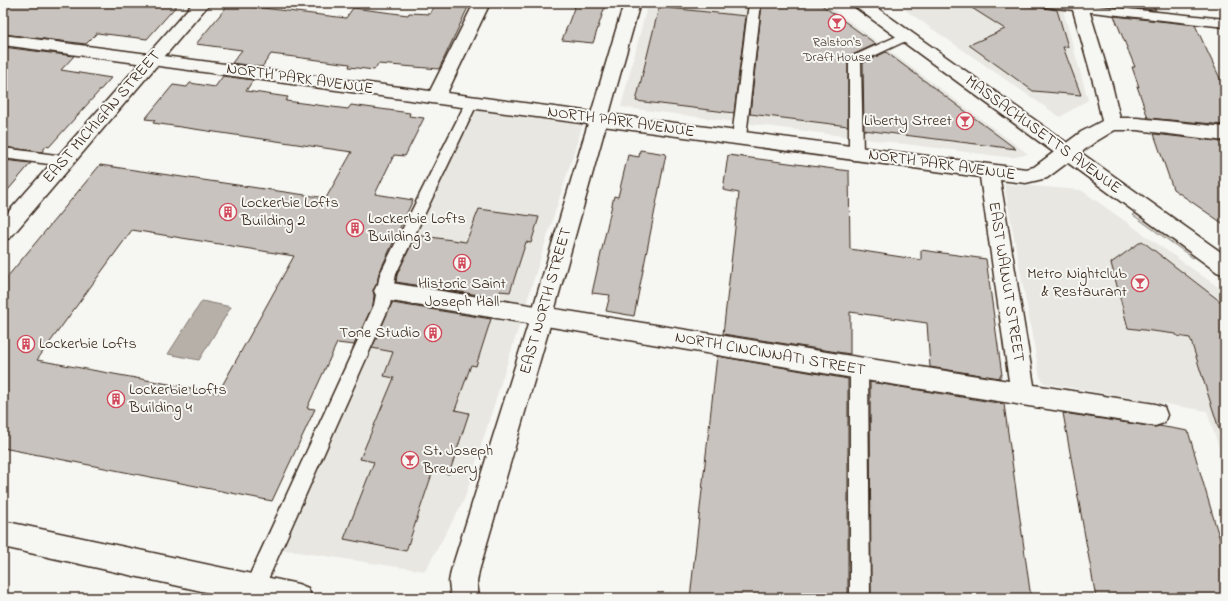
<svg xmlns="http://www.w3.org/2000/svg" width="1228" height="601" font-family="'Indie Flower',sans-serif">
	<style>
		.built { fill: #e8e7e2 }
		.green { fill: #dad9d3; stroke: #8a8278 }
		.water { fill: #b6b0a9; stroke: #857a71 }
		.building { fill: #c8c3be; stroke: #3b2a1e; fill-rule: evenodd }
		.lines { fill: none; stroke-linecap: round; stroke-linejoin: round }
		.lane-casing { stroke: #3b2a1e; stroke-width: 3 }
		.street-casing { stroke: #3b2a1e; stroke-width: 3 }
		.secondary-casing { stroke: #3b2a1e; stroke-width: 3 }
		.lane { fill: #f6f6f2; fill-rule: evenodd }
		.street { fill: #f6f6f2; fill-rule: evenodd }
		.secondary { fill: #f6f6f2; fill-rule: evenodd }
		.labels { text-anchor: middle; dominant-baseline: central; stroke-width: 4; stroke-linejoin: round; paint-order: stroke }
		.far-poi-label { font-size: 13px; fill: #3b2a1e; stroke: #f6f6f2 }
		.street-label { font-size: 16px; fill: #3b2a1e; stroke: #f6f6f2 }
		.poi-label { font-size: 16px; fill: #3b2a1e; stroke: #f6f6f2; text-anchor: start }
	</style>
	<rect width="100%" height="100%" fill="#f6f6f2"/>
	<filter id="ink" filterUnits="userSpaceOnUse"><feTurbulence type="fractalNoise" baseFrequency=".025" numOctaves="2"/><feDisplacementMap in="SourceGraphic" scale="8" xChannelSelector="R" yChannelSelector="G"/><feConvolveMatrix kernelMatrix="1 2 1 2 8 2 1 2 1" color-interpolation-filters="sRGB"/></filter>
	<g filter="url(#ink)">
		<path class="built" d="M648,3h177l203,151 -12,3h-10l-385,-50z
			M895,3h166l27,97 -28,17z
			M472,102l113,15 -121,383 -39,71 -153,-23 116,-274z
			M1004,184l77,6 144,102v174l-18,-55 -163,-28 -4,-6z"/>
		<path class="green" d="M1137,212l60,43 -4,3 -60,-43z"/>
		<path class="water" d="M202,301l29,6 -32,53 -31,-6z"/>
		<path class="building" d="M3,3h176l-32,36 -50,-6 -11,11 -83,-10z
			M436,3h34l-31,66 -61,-5 -4,6 -25,-3 1,-3 -79,-10 -9,13 -30,-4 10,-13 -46,-6 33,-40 117,14 7,-10 55,7 1,-2 21,1z
			M576,3h30l-13,40 -31,-3z
			M762,3h57l57,41 -26,12 -2,3v67l-98,-12z
			M964,3h43l50,7 11,37h-5l18,48 -48,-4 -64,-46 36,-16z
			M1109,3h43l4,7 -46,-4z
			M659,7l87,9 -12,97 -98,-12z
			M1114,16l81,9 30,64v36l-77,-7 -11,-32 2,1 -7,-20h3z
			M3,47l71,9 -13,14 50,8 -62,69 -3,-1 -4,6 -39,-5z
			M886,52l8,6 122,91 -152,-19 -1,-67z
			M223,76l30,4 -7,11 42,6 -2,4 62,8 3,-4 59,8 -1,3 15,2 -19,38 -11,-1 -19,39 38,6 -34,73 -2,11 -4,6 1,5 -1,10 -19,40 -17,-2 -30,65 8,1 -43,92 -269,-53v-166l97,-117 226,33 26,-46 -199,-29 2,-3 -10,-1 28,-34 14,2 3,-4 25,4zM132,230l162,26 -76,137 -181,-33z
			M1154,134l71,8v83l-52,-36z
			M640,150l26,4 -32,162 -28,-5 4,-16 -18,-2 22,-97 4,1 10,-42 11,2z
			M728,155l121,16 1,78 71,11v-10l65,9 16,116h-2v3l-70,-11 -3,-44 -77,-11v42l-127,-20 16,-141 -16,-3z
			M3,160l28,3 -28,33z
			M479,209l60,8 -8,26 -5,-1 -16,50 -10,-1 -2,7 -102,-16 1,-8 19,-39 50,7z
			M1142,241l83,64v127h-5l-30,-94 -13,-2 -1,-2 -48,-6 -17,-65z
			M392,303l99,16 -15,47 -5,-1 -16,45 14,3 -20,61 -16,-3 -27,80 -62,-12 30,-77 -14,-3 34,-81 -10,-2 9,-24 -21,-4z
			M717,356l131,23v219h-158z
			M870,382l134,22 27,194h-160z
			M1063,413l92,14 4,-1 29,5 37,126v41h-129z"/>
		<g class="lines">
			<defs>
				<path id="lane" d="M749,3h12l-15,134 -2,3 -5,2 -5,-2 -2,-3z
					M1032,3h38l155,16v8l-187,-21 -4,-1z
					M906,32l4,1 2,3 -2,3 -49,23 2,91 -2,3 -5,2 -5,-2 -2,-3v-93l2,-3z
					M472,98l5,1 1,3 -82,172 -6,31 -129,290 -6,3 -8,-3 -3,-7 3,-7 127,-276 6,-31 86,-172 1,-3z
					M3,148l61,8 5,1 2,4 -2,4 -5,1 -61,-8z
					M859,361l6,3 3,5 2,229h-20v-229l3,-5z"/>
				<path id="street" d="M474,3h16l-43,90 579,76 8,-2 47,-35 21,-11 -8,-36 -23,-82h16l25,82 8,33h17l88,9v14l-88,-11h-22l-20,12 -48,36 -21,5 -26,-3 34,205 121,19 9,3 3,8 -3,8 -9,3 -296,-47 -295,-50 -179,-29 -8,-3 -3,-6 3,-6 8,-3 624,99 -29,-204 -977,-132v-10l427,56z"/>
				<path id="secondary" d="M193,3h17l-200,235 -7,2v-22z
					M624,3h16l-87,312 -74,256 -2,11 2,16h-28l-2,-16 2,-11 80,-256z
					M852,3h18l355,252v20l-8,-3 -363,-266z
					M3,521l295,63 10,4 4,10h-79l-230,-51z"/>
			</defs>
			<use href="#lane" class="lane-casing"/>
			<use href="#street" class="street-casing"/>
			<use href="#secondary" class="secondary-casing"/>
			<use href="#lane" class="lane"/>
			<use href="#street" class="street"/>
			<use href="#secondary" class="secondary"/>
		</g>
	</g>
	<defs>
		<symbol id="bar-ring" viewBox="-11 -11 22 22"><circle r="9.5" fill="#f6f6f2" stroke="#d1495b" stroke-width="1.5"/><path d="M-6-5H6L.8 .8V4.5H3.5V6h-7V4.5H-.8V.8Z" fill="#d1495b"/></symbol>
		<symbol id="building-ring" viewBox="-11 -11 22 22"><circle r="9.5" fill="#f6f6f2" stroke="#d1495b" stroke-width="1.5"/><path d="M-4-6H4V6H1V3H-1V6H-4ZM-2.5-4.3h1.7v1.8h-1.7ZM.8-4.3h1.7v1.8H.8ZM-2.5-1h1.7V.8h-1.7ZM.8-1h1.7V.8H.8Z" fill="#d1495b"/></symbol>
	</defs>
	<g fill-rule="evenodd">
		<use href="#bar-ring" x="827" y="13" width="20" height="20"/>
		<use href="#bar-ring" x="955" y="111" width="20" height="20"/>
		<use href="#building-ring" x="218" y="202" width="20" height="20"/>
		<use href="#building-ring" x="345" y="218" width="20" height="20"/>
		<use href="#building-ring" x="452" y="253" width="20" height="20"/>
		<use href="#bar-ring" x="1130" y="273" width="20" height="20"/>
		<use href="#building-ring" x="423" y="323" width="20" height="20"/>
		<use href="#building-ring" x="16" y="334" width="20" height="20"/>
		<use href="#building-ring" x="106" y="389" width="20" height="20"/>
		<use href="#bar-ring" x="400" y="450" width="20" height="20"/>
	</g>
	<g class="labels">
		<g class="far-poi-label">
			<text x="837" y="42">Ralston's<tspan x="837" dy="15">Draft House</tspan></text>
		</g>
		<g class="street-label">
			<text transform="translate(300 79) rotate(8)">NORTH PARK AVENUE</text>
			<text transform="translate(102 117) rotate(-49)">EAST MICHIGAN STREET</text>
			<text transform="translate(621 122) rotate(8)">NORTH PARK AVENUE</text>
			<text transform="translate(1043 135) rotate(36)">MASSACHUSETTS AVENUE</text>
			<text transform="translate(942 165) rotate(8)">NORTH PARK AVENUE</text>
			<text transform="translate(1006 282) rotate(81)">EAST WALNUT STREET</text>
			<text transform="translate(546 301) rotate(-74)">EAST NORTH STREET</text>
			<text transform="translate(770 354) rotate(10)">NORTH CINCINNATI STREET</text>
		</g>
		<g class="poi-label">
			<text x="952" y="121" text-anchor="end">Liberty Street</text>
			<text x="241" y="203">Lockerbie Lofts<tspan x="241" dy="18">Building 2</tspan></text>
			<text x="368" y="219">Lockerbie Lofts<tspan x="368" dy="18">Building 3</tspan></text>
			<text x="1127" y="274" text-anchor="end">Metro Nightclub<tspan x="1127" dy="18">&amp; Restaurant</tspan></text>
			<text x="462" y="284" text-anchor="middle">Historic Saint<tspan x="462" dy="18">Joseph Hall</tspan></text>
			<text x="420" y="333" text-anchor="end">Tone Studio</text>
			<text x="39" y="344">Lockerbie Lofts</text>
			<text x="129" y="390">Lockerbie Lofts<tspan x="129" dy="18">Building 4</tspan></text>
			<text x="423" y="451">St. Joseph<tspan x="423" dy="18">Brewery</tspan></text>
		</g>
	</g>
	<rect width="1228" height="601" fill="none" stroke="#f6f6f2" stroke-width="16"/>
	<rect x="8" y="8" width="1212" height="585" fill="none" stroke="#3b2a1e" stroke-width="1.5" filter="url(#ink)"/>
</svg>
